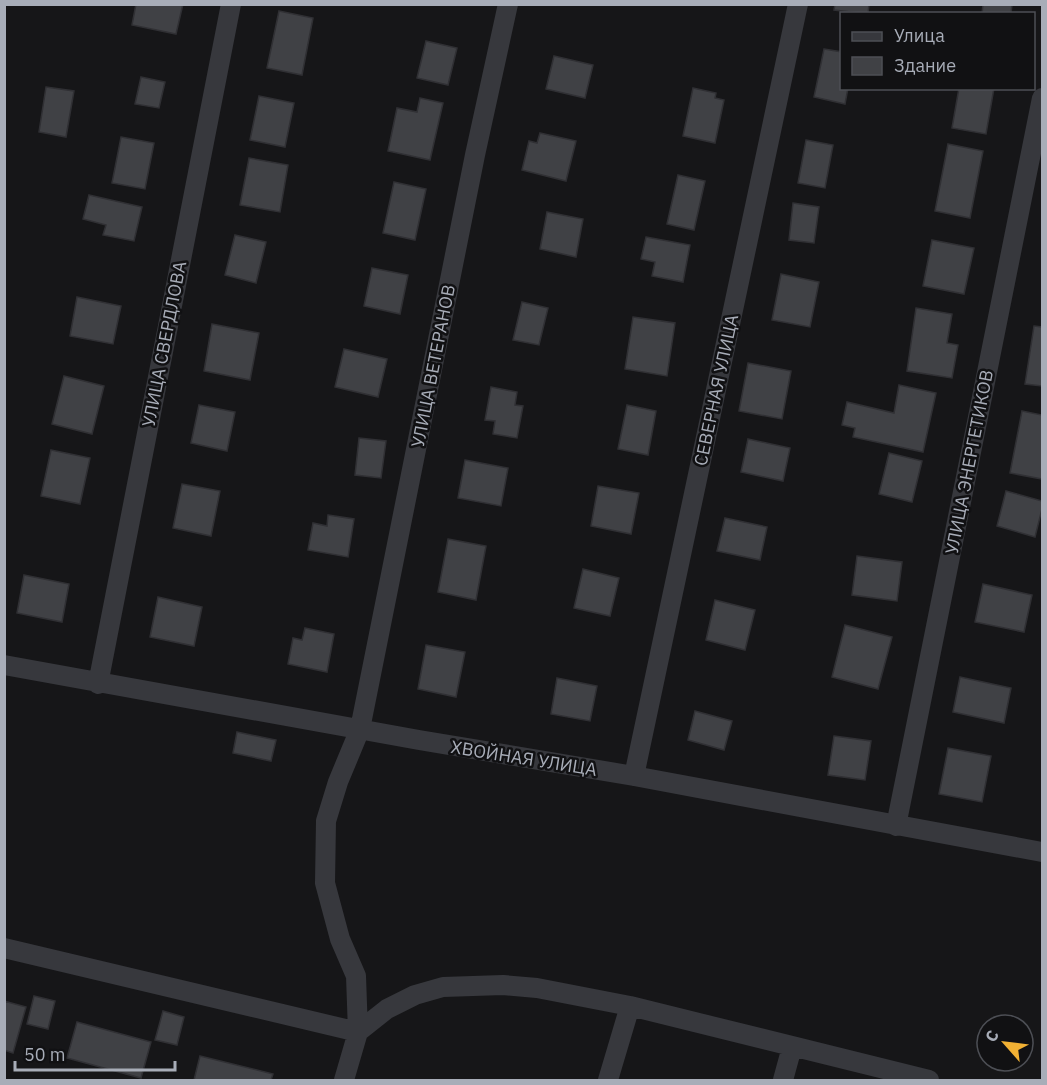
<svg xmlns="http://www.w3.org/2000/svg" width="1047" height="1085" font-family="'IBM Plex Sans',sans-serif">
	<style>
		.building { fill: #404145; stroke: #303034; stroke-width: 1.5 }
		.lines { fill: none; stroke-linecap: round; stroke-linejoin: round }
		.minor { stroke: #37383d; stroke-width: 20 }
		.labels { text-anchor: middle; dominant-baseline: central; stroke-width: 5; stroke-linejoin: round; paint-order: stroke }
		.street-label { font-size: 18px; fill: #a8adb8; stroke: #111113 }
	</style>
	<rect width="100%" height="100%" fill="#161618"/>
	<path class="building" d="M136,4h47l-7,30 -44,-9z
		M835,4h34l-1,10 -34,-4z
		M983,4h29l-1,10h-29z
		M279,11l34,7 -11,57 -35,-7z
		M426,41l31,7 -9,37 -31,-7z
		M824,49l18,3v36h6l-3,16 -31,-7z
		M554,56l39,9 -8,33 -39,-9z
		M141,77l24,5 -6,26 -24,-4z
		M46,87l28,4 -8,46 -27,-5z
		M693,88l23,5 -1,5 9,2 -9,43 -32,-7z
		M959,88h35l-8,46 -34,-6z
		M259,96l35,7 -9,44 -35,-7z
		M420,98l23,5 -13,57 -42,-9 9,-43 20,4z
		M540,133l36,8 -10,40 -44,-11 7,-29 8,2z
		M121,137l33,6 -9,46 -33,-6z
		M806,140l27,5 -8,43 -27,-5z
		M948,144l35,7 -13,67 -35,-7z
		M249,158l39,7 -8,47 -40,-7z
		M678,175l27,6 -11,49 -27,-6z
		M394,182l32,7 -11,51 -32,-7z
		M89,195l53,12 -8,34 -31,-6 3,-10 -23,-6z
		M793,203l26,4 -5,36 -25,-3z
		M547,212l36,7 -7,38 -36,-8z
		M235,235l31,7 -10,41 -31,-8z
		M646,237l44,8 -7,37 -31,-6 3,-14 -14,-3z
		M932,240l42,8 -10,46 -41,-8z
		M372,268l36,7 -8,39 -36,-8z
		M781,274l38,8 -9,45 -38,-7z
		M77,297l44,9 -8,38 -43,-8z
		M522,302l26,6 -9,37 -26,-5z
		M916,308l36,6 -5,29 11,2 -6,33 -45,-7z
		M633,317l42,6 -8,53 -42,-7z
		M212,324l47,9 -9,47 -46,-9z
		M1034,326l8,1v59l-17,-2z
		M344,349l43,10 -9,38 -43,-10z
		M748,363l43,8 -9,48 -43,-8z
		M64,376l40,10 -12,48 -40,-10z
		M899,385l37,8 -13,59 -70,-15 2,-9 -13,-3 5,-23 47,11z
		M491,387l26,5 -2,13 8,1 -6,32 -24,-4 2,-13 -10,-1z
		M199,405l36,7 -8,39 -36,-8z
		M627,405l29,6 -8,44 -30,-6z
		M1022,411l20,4v64l-32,-6z
		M359,438l27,3 -5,37 -26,-3z
		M748,439l42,9 -7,33 -42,-9z
		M51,450l39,8 -10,46 -39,-8z
		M889,453l33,8 -10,41 -33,-8z
		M465,460l43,8 -7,38 -43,-8z
		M182,484l38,7 -9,45 -38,-8z
		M598,486l41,7 -8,41 -40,-8z
		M1006,491l36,10v8l-7,28 -38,-11z
		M328,515l26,4 -6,38 -40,-7 5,-27 14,3z
		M725,518l42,9 -7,33 -43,-9z
		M448,539l38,7 -10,54 -38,-8z
		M857,556l45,6 -5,39 -45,-6z
		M583,569l36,9 -9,38 -36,-8z
		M24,575l45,9 -7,38 -45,-9z
		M983,584l49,11 -8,37 -49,-10z
		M158,597l44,10 -8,39 -44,-9z
		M715,600l40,10 -10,40 -39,-10z
		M845,625l47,12 -14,52 -46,-12z
		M305,628l29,6 -7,38 -39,-8 5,-26 9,2z
		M426,645l39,7 -9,45 -38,-8z
		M960,677l51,11 -7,35 -51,-11z
		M557,678l40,8 -7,35 -39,-7z
		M695,711l37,10 -8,29 -36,-10z
		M237,732l39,8 -5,21 -38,-8z
		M834,736l37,5 -6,39 -37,-5z
		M948,748l43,8 -9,46 -43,-8z
		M34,996l21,5 -7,28 -21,-5z
		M4,1001l22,6 -13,46 -9,-3z
		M163,1011l21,6 -7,28 -22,-5z
		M77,1022l74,20 -10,36 -74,-20z
		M200,1056l73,18 -2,6h-77z"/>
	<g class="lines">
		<path class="minor" d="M4,665l415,75 215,36 408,76
			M98,684l133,-680
			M634,776l164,-772
			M896,826l146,-728
			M4,948l354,84
			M358,1032l29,-23 28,-14 28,-8 60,-2 34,3 93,18 299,74
			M344,1080l14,-48 -2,-56 -16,-37 -15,-56 1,-62 12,-39 22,-53 115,-574 33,-151
			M608,1080l22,-74
			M783,1080l9,-33"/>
	</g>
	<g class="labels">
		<g class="street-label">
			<text transform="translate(164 344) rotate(-79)">УЛИЦА СВЕРДЛОВА</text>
			<text transform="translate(433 366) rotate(-79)">УЛИЦА ВЕТЕРАНОВ</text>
			<text transform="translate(716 390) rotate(-78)">СЕВЕРНАЯ УЛИЦА</text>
			<text transform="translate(969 462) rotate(-79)">УЛИЦА ЭНЕРГЕТИКОВ</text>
			<text transform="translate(524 758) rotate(9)">ХВОЙНАЯ УЛИЦА</text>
		</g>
	</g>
	<rect width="1047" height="1085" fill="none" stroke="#a8adb8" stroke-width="12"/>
	<rect x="840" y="12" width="195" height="78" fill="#111113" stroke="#4d4f55" stroke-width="1.5"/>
	<rect x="852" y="32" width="30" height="9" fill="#37383d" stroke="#4d4f55" stroke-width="1.5"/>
	<text x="894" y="42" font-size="18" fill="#a8adb8">Улица</text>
	<rect x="852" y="57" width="30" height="18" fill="#404145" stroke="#4d4f55" stroke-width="1.5"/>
	<text x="894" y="72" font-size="18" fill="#a8adb8">Здание</text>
	<g transform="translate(1005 1043) rotate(298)"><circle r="28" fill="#111113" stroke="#4d4f55" stroke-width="1.5"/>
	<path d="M0-4.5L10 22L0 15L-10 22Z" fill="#f2b134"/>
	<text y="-9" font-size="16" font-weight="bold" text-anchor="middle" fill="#a8adb8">С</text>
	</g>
	<path d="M15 1061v9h160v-9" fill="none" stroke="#a8adb8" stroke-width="3"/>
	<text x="24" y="1061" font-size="18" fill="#a8adb8" stroke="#111113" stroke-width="4.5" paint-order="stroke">50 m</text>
</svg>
